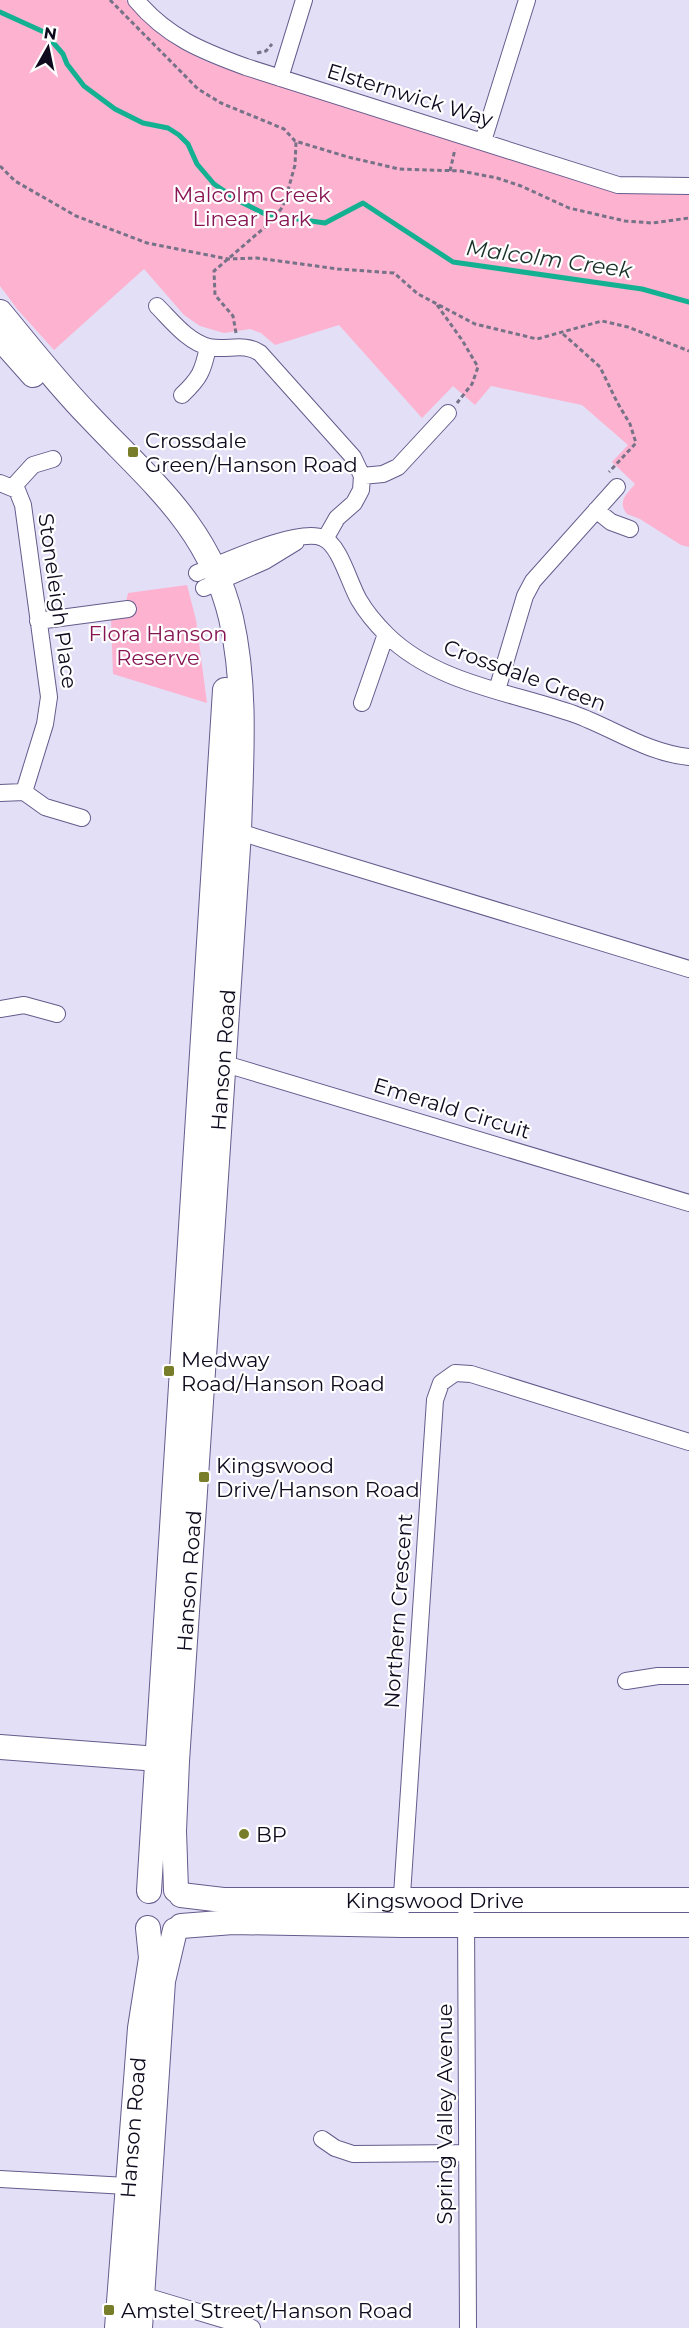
<svg xmlns="http://www.w3.org/2000/svg" width="689" height="2328" font-family="Montserrat,sans-serif">
	<style>
		.green { fill: #fdb2d0 }
		.lines { fill: none; stroke-linecap: round; stroke-linejoin: round }
		.stream { stroke: #13b192; stroke-width: 5 }
		.street-casing { stroke: #665b8c; stroke-width: 18 }
		.secondary-casing { stroke: #665b8c; stroke-width: 26 }
		.path { stroke: #767287; stroke-width: 3; stroke-dasharray: 4.5 3; stroke-linecap: butt }
		.street { stroke: #fff; stroke-width: 16 }
		.secondary { stroke: #fff; stroke-width: 24 }
		.poi-dot { fill: #777d28; stroke: #fff; stroke-width: 2 }
		.labels { text-anchor: middle; dominant-baseline: central; stroke-width: 4.5; stroke-linejoin: round; paint-order: stroke }
		.street-label { font-size: 21px; fill: #0f0a1d; stroke: #fff }
		.park-label { font-size: 21px; fill: #881553; stroke: #fff }
		.poi-label { font-size: 21px; fill: #0f0a1d; stroke: #fff; text-anchor: start }
		.water-label { font-size: 22px; font-style: italic; fill: #182f28; stroke: #fff }
	</style>
	<rect width="100%" height="100%" fill="#e3dff6"/>
	<path class="green" d="M0,0h126c24,33 60,55 98,68l388,124 26,2 51,1v352l-8,-2 -41,-26 -13,-5c-10,-13 0,-20 8,-30l-23,-22 16,-17 -46,-40 -91,-19 -16,19 -22,-19 -31,32 -83,-93 -64,20 -14,-12 -11,-4 -26,4 -24,-7 -16,-11 -40,-46 -90,81 -36,-40 -18,-24z
		M187,585l9,35 11,83 -94,-29 -2,-56 15,-16 2,-9z"/>
	<g class="lines">
		<path class="stream" d="M0,12l44,20 19,22 4,10 17,22 31,23 28,14 25,5 11,7 9,9 9,20 17,20 25,17 24,12 13,3 49,7 38,-20 90,59 189,27 47,13"/>
		<defs>
			<path id="street" d="M136,0c31,37 66,51 110,67l372,118 71,1
				M280,78l24,-78
				M483,141l44,-141
				M157,306c15,15 31,36 52,41 18,4 35,-5 51,6l93,104 9,19 -1,14 -7,13 -17,15 -12,21
				M182,395c18,-17 21,-24 26,-48
				M362,476l21,-2 15,-7 50,-54
				M0,483l17,7 6,15 26,192 -4,27 -21,68
				M13,487l20,-22 20,-6
				M596,510l15,12 19,7
				M197,573c26,-10 101,-46 126,-35 17,7 26,45 36,62 7,12 18,25 28,35 50,49 125,57 187,79 39,14 73,39 115,43
				M204,588l61,-27 31,-19
				M38,621l90,-12
				M497,690l28,-94 8,-15 84,-94
				M362,703l24,-69
				M0,793l24,-1 21,15 37,11
				M239,832l450,137
				M0,1009l24,-4 33,9
				M215,1063l17,3 457,137
				M626,1681l32,-5h31
				M401,1910l34,-510 6,-17 14,-10 16,1 218,68
				M466,1915l2,413
				M322,2139l13,9 18,6 114,-1
				M0,2179l127,7
				M142,2295l110,33"/>
			<g id="secondary">
				<path d="M0,312c29,35 57,71 89,104 61,65 120,110 142,202 16,70 10,143 8,214l-62,929 -3,70 2,59"/>
				<path d="M0,338l33,37"/>
				<path d="M0,1747l171,13"/>
				<path d="M149,1891l76,-1201"/>
				<path id="s1" d="M181,1895l42,5h466"/>
				<path d="M181,1926l52,-4 169,3h287"/>
				<path id="s2" d="M117,2328l23,-300 11,-70 -3,-30"/>
				<path d="M140,2328l23,-347 12,-51"/>
			</g>
		</defs>
		<use href="#street" class="street-casing"/>
		<use href="#secondary" class="secondary-casing"/>
		<path class="path" d="M110,0l88,89 23,14 63,26 11,12 53,16 51,12 62,2 36,7 24,8 48,22 56,13 27,2 37,-5
			M257,53l9,-2 6,-7
			M0,166l15,15 61,35 71,27 81,16 29,-1 81,11 56,4 24,21 57,30 62,15 65,-18 26,6 61,24
			M450,171l5,-22
			M437,305l25,35 16,27 -6,17 -15,19
			M236,333l-3,-17 -18,-21 -1,-24 58,-50 9,-12 4,-8 10,-36 1,-23
			M563,334l37,33 17,35 13,22 6,19 -27,29"/>
		<use href="#street" class="street"/>
		<use href="#secondary" class="secondary"/>
	</g>
	<g class="poi-dot">
		<rect x="127" y="446" width="12" height="12" rx="3"/>
		<rect x="163" y="1365" width="12" height="12" rx="3"/>
		<rect x="198" y="1471" width="12" height="12" rx="3"/>
		<circle cx="244" cy="1834" r="6"/>
		<rect x="103" y="2304" width="12" height="12" rx="3"/>
	</g>
	<g class="labels">
		<g class="street-label">
			<text transform="translate(410 95) rotate(17)">Elsternwick Way</text>
			<text transform="translate(58 601) rotate(82)">Stoneleigh Place</text>
			<text transform="translate(525 675) rotate(20)">Crossdale Green</text>
			<text transform="translate(223 1060) rotate(-86)">Hanson Road</text>
			<text transform="translate(452 1108) rotate(17)">Emerald Circuit</text>
			<text transform="translate(189 1581) rotate(-86)">Hanson Road</text>
			<text transform="translate(398 1611) rotate(-86)">Northern Crescent</text>
			<text stroke="none"><textPath href="#s1" startOffset="254">Kingswood Drive</textPath></text>
			<text transform="translate(444 2114) rotate(-90)">Spring Valley Avenue</text>
			<text stroke="none"><textPath href="#s2" startOffset="201">Hanson Road</textPath></text>
		</g>
		<g class="park-label">
			<text x="252" y="194">Malcolm Creek<tspan x="252" dy="24">Linear Park</tspan></text>
			<text x="158" y="633">Flora Hanson<tspan x="158" dy="24">Reserve</tspan></text>
		</g>
		<g class="poi-label">
			<text x="145" y="440">Crossdale<tspan x="145" dy="24">Green/Hanson Road</tspan></text>
			<text x="181" y="1359">Medway<tspan x="181" dy="24">Road/Hanson Road</tspan></text>
			<text x="216" y="1465">Kingswood<tspan x="216" dy="24">Drive/Hanson Road</tspan></text>
			<text x="256" y="1834">BP</text>
			<text x="121" y="2310">Amstel Street/Hanson Road</text>
		</g>
		<g class="water-label">
			<text transform="translate(549 259) rotate(8)">Malcolm Creek</text>
		</g>
	</g>
	<g transform="translate(48 48) rotate(9)" stroke="#ffffff" stroke-width="4.5" paint-order="stroke">
	<path d="M0-4.5L10 22L0 15L-10 22Z" fill="#0f0a1d"/>
	<text y="-9" font-size="16" font-weight="bold" text-anchor="middle" fill="#0f0a1d">N</text>
	</g>
</svg>
